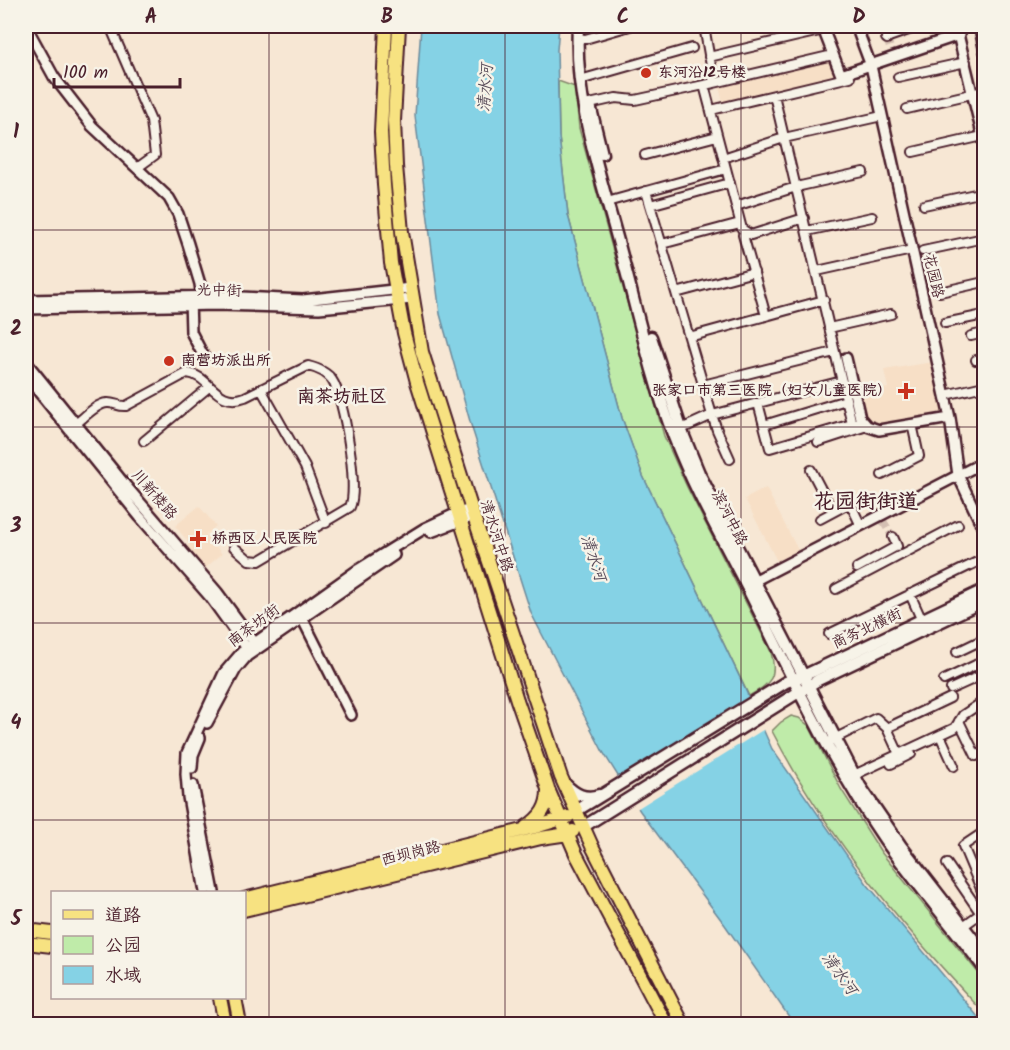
<svg xmlns="http://www.w3.org/2000/svg" width="1010" height="1050" font-family="Kalam,'LXGW WenKai TC',sans-serif">
	<style>
		.built { fill: #f7dfc6 }
		.green { fill: #bfeba9; stroke: #84856a; stroke-width: 1.5 }
		.water { fill: #85d2e5; stroke: #6d8a9b; stroke-width: 1.5 }
		.pier { fill: #f7e7d4 }
		.lines { fill: none; stroke-linecap: round; stroke-linejoin: round }
		.minor-tunnel { stroke: #d4bfb2; stroke-width: 8; stroke-dasharray: 8 4; stroke-linecap: butt }
		.minor-casing { stroke: #4a1f2b; stroke-width: 12 }
		.tertiary-casing { stroke: #4a1f2b; stroke-width: 14 }
		.secondary-casing { stroke: #4a1f2b; stroke-width: 15 }
		.primary-casing { stroke: #4a1f2b; stroke-width: 16 }
		.minor { stroke: #f7f3e8; stroke-width: 8 }
		.tertiary { stroke: #f7f3e8; stroke-width: 9 }
		.secondary { stroke: #f7f3e8; stroke-width: 10 }
		.primary { stroke: #f7e281; stroke-width: 12 }
		.grid { fill: none; stroke: #4a1f2b; stroke-width: 1.5; stroke-opacity: 0.55 }
		.poi-dot { fill: #c8321e; stroke: #f7f3e8; stroke-width: 2 }
		.labels { text-anchor: middle; dominant-baseline: central; stroke-width: 5; stroke-linejoin: round; paint-order: stroke }
		.poi-label { font-size: 15px; font-weight: bold; fill: #4a1f2b; stroke: #f7f3e8; text-anchor: start }
		.street-label { font-size: 15px; fill: #4a1f2b; stroke: #f7f3e8 }
		.water-label { font-size: 16px; font-style: italic; fill: #594c5a; stroke: #f7f3e8 }
		.quarter-label { font-size: 18px; font-weight: bold; fill: #4a1f2b; stroke: #f7f3e8 }
		.district-label { font-size: 21px; font-weight: bold; fill: #4a1f2b; stroke: #f7f3e8 }
		.neatline { fill: none; stroke: #4a1f2b; stroke-width: 2 }
		.grid-label { font-size: 20px; text-anchor: middle; font-weight: bold; fill: #4a1f2b }
	</style>
	<rect width="100%" height="100%" fill="#f7e7d4"/>
	<filter id="ink" filterUnits="userSpaceOnUse"><feTurbulence type="fractalNoise" baseFrequency=".0167" numOctaves="2"/><feDisplacementMap in="SourceGraphic" scale="12" xChannelSelector="R" yChannelSelector="G"/><feConvolveMatrix kernelMatrix="1 2 1 2 8 2 1 2 1" color-interpolation-filters="sRGB"/></filter>
	<g filter="url(#ink)">
		<path class="built" d="M831,61l4,16 -112,25 -4,-15z
			M933,362l10,53 -72,11 -7,-7 -5,-25 29,-6 -4,-18z
			M766,488l32,62 -21,11 -32,-62z
			M199,506l17,20 -10,9 16,19 -19,16 -18,-22 5,-4 -15,-18z"/>
		<path class="green" d="M558,81l17,6 4,41 85,308 23,51 84,165c7,27 -1,31 -22,44l-106,-220 -21,-58 -54,-203 -9,-78z
			M791,716l8,2 10,8 32,63 40,63 103,128v33c-80,-85 -158,-177 -212,-282l9,-9z"/>
		<path class="water" d="M421,26h138l-2,24 2,87 9,78 54,203 21,58 98,204 31,69 95,135 117,140h-190l-69,-99 -85,-114 -37,-59 -72,-139 -60,-188 -31,-111 -25,-198z"/>
		<path class="pier" d="M751,695l15,33 -131,82 -19,-31z"/>
		<g class="lines">
			<path class="minor-tunnel" d="M887,39l6,17
				M883,521l10,16"/>
			<defs>
				<path id="minor" d="M110,26l41,95 4,34 -18,13
					M704,26l10,57 -10,2 38,144 9,6 53,-17
					M984,33l-4,1 4,18
					M577,38l8,1 45,-13
					M887,39l-1,-1 34,-12
					M709,57l115,-27
					M898,77l68,-15
					M580,80l112,-32
					M714,83l119,-28
					M774,95l78,329
					M585,105l31,-7 19,2 69,-15
					M907,109l77,-18
					M711,110l139,-33
					M913,152l70,-16
					M645,155l72,-19
					M723,158l61,-20 98,-22
					M646,191l66,224 130,-34
					M607,202l119,-33
					M650,205l80,-22
					M924,205l60,-13
					M736,206l60,-19 67,-15
					M807,231l65,-14
					M745,232l-2,3 23,81
					M662,244l78,-21
					M923,251l61,-13
					M817,271l95,-21
					M940,292l44,-10
					M676,293l78,-21
					M945,323l39,-8
					M829,328l62,-14
					M971,336l13,-3
					M689,337l135,-37
					M976,360l8,-2
					M703,385l131,-33
					M261,389l44,78 21,56
					M945,395l39,-9
					M758,403l12,45 92,-27
					M764,425l82,-25
					M73,426c9,-6 22,-22 34,-23 6,-1 12,4 19,3l61,-33c23,2 29,35 58,24l63,-31c8,2 19,6 24,14 12,17 27,108 18,127l-91,54 -10,-1 -15,-13
					M679,430l33,-15 5,15 13,29
					M144,441l65,-54
					M818,442l49,-16
					M811,470l22,42
					M882,475l37,-19 -7,-32
					M820,519l30,-16 11,23
					M857,568l40,-22 -4,-9
					M836,589l122,-64
					M910,594l13,29
					M829,634l148,-72
					M957,652l27,-13
					M944,680l40,-19
					M951,689l31,-14 -5,-11
					M959,721l17,35 8,-4
					M887,728l63,-30
					M940,735l14,31
					M832,740l44,-22 11,10 12,26
					M891,764l20,-10
					M852,776l103,-48 8,-13 21,-14
					M984,832l-21,14 21,50
					M947,864l37,54
					M959,929l25,-18"/>
				<path id="tertiary" d="M26,26l28,51 38,49 77,72 9,16 10,30 12,40 2,16
					M822,26l19,49 118,-40
					M856,26l15,40 79,352 8,57 26,55
					M956,26l28,116
					M190,299l1,33 13,25
					M26,300l194,-4 83,4 108,-12
					M26,309l191,-4 102,3 93,-9
					M846,358l14,60 7,8 12,4 71,-12
					M26,362l100,124 91,106 40,54
					M26,376l114,141 70,80 39,54
					M431,532l43,-16
					M748,584l236,-122
					M300,614l51,101
					M207,723l29,-54 11,-13 147,-101
					M192,768l1,-13 7,-17
					M193,785l21,107
					M205,892l-17,-95 -2,-23 1,-21 37,-80 18,-21 117,-83 66,-41 32,-15 14,-4"/>
				<path id="secondary" d="M578,26c-4,73 21,145 40,215 18,65 32,133 56,196 20,52 48,101 73,150 43,86 84,174 138,253 31,44 67,85 99,128
					M590,105l12,49
					M651,337l32,97 16,39 161,313 41,60 83,107
					M565,784c10,10 20,16 34,11
					M576,811l210,-129 17,-6 181,-86
					M583,827l235,-147 166,-79"/>
				<path id="primary" d="M386,26l-5,106 3,53 7,78 13,70 13,49 100,318 31,89 28,65 90,170
					M399,26l-5,95 2,45 6,66 20,120 53,168 86,257 31,69 91,178
					M526,827c15,-10 22,-20 22,-37
					M244,899l291,-72 33,-10
					M244,910l297,-72 27,-4 5,-3
					M26,930l26,3
					M26,943l26,3
					M220,998l5,26
					M235,998l5,26"/>
			</defs>
			<use href="#minor" class="minor-casing"/>
			<use href="#tertiary" class="tertiary-casing"/>
			<use href="#secondary" class="secondary-casing"/>
			<use href="#primary" class="primary-casing"/>
			<use href="#minor" class="minor"/>
			<use href="#tertiary" class="tertiary"/>
			<use href="#secondary" class="secondary"/>
			<use href="#primary" class="primary"/>
		</g>
	</g>
	<path class="grid" d="M269,26v998M505,26v998M741,26v998M26,230h958M26,427h958M26,623h958M26,820h958"/>
	<g class="poi-dot">
		<circle cx="646" cy="73" r="6"/>
		<circle cx="169" cy="361" r="6"/>
		<path d="M903 382h6v6h6v6h-6v6h-6v-6h-6v-6h6z"/>
		<path d="M195 530h6v6h6v6h-6v6h-6v-6h-6v-6h6z"/>
	</g>
	<g class="labels">
		<g class="poi-label">
			<text x="658" y="73">东河沿12号楼</text>
			<text x="181" y="361">南营坊派出所</text>
			<text x="892" y="391" text-anchor="end">张家口市第三医院（妇女儿童医院）</text>
			<text x="212" y="539">桥西区人民医院</text>
		</g>
		<g class="street-label">
			<text transform="translate(933 276) rotate(77)">花园路</text>
			<text transform="translate(219 291) rotate(1)">光中街</text>
			<text transform="translate(154 495) rotate(49)">川新楼路</text>
			<text transform="translate(729 518) rotate(63)">滨河中路</text>
			<text transform="translate(496 536) rotate(72)">清水河中路</text>
			<text transform="translate(254 626) rotate(-37)">南茶坊街</text>
			<text transform="translate(867 629) rotate(-25)">商务北横街</text>
			<text transform="translate(411 854) rotate(-14)">西坝岗路</text>
		</g>
		<g class="water-label">
			<text transform="translate(486 88) rotate(-86)">清水河</text>
			<text transform="translate(593 558) rotate(71)">清水河</text>
			<text transform="translate(839 974) rotate(54)">清水河</text>
		</g>
		<g class="quarter-label">
			<text x="342" y="397">南茶坊社区</text>
		</g>
		<g class="district-label">
			<text x="866" y="502">花园街街道</text>
		</g>
	</g>
	<rect width="1010" height="1050" fill="none" stroke="#f7f3e8" stroke-width="66"/>
	<rect x="51" y="891" width="195" height="108" fill="#f7f3e8" stroke="#b29e9c" stroke-width="1.5"/>
	<rect x="63" y="910" width="30" height="9" fill="#f7e281" stroke="#b29e9c" stroke-width="1.5"/>
	<text x="105" y="921" font-size="18" fill="#4a1f2b">道路</text>
	<rect x="63" y="936" width="30" height="18" fill="#bfeba9" stroke="#b29e9c" stroke-width="1.5"/>
	<text x="105" y="951" font-size="18" fill="#4a1f2b">公园</text>
	<rect x="63" y="966" width="30" height="18" fill="#85d2e5" stroke="#b29e9c" stroke-width="1.5"/>
	<text x="105" y="981" font-size="18" fill="#4a1f2b">水域</text>
	<path d="M54 78v9h126v-9" fill="none" stroke="#4a1f2b" stroke-width="3"/>
	<text x="63" y="78" font-size="18" fill="#4a1f2b" stroke="#f7f3e8" stroke-width="4.5" paint-order="stroke">100 m</text>
	<rect x="33" y="33" width="944" height="984" class="neatline"/>
	<g class="grid-label">
		<text x="151" y="23">A</text>
		<text x="387" y="23">B</text>
		<text x="623" y="23">C</text>
		<text x="859" y="23">D</text>
		<text x="16" y="138">1</text>
		<text x="16" y="335">2</text>
		<text x="16" y="532">3</text>
		<text x="16" y="729">4</text>
		<text x="16" y="925">5</text>
	</g>
</svg>
